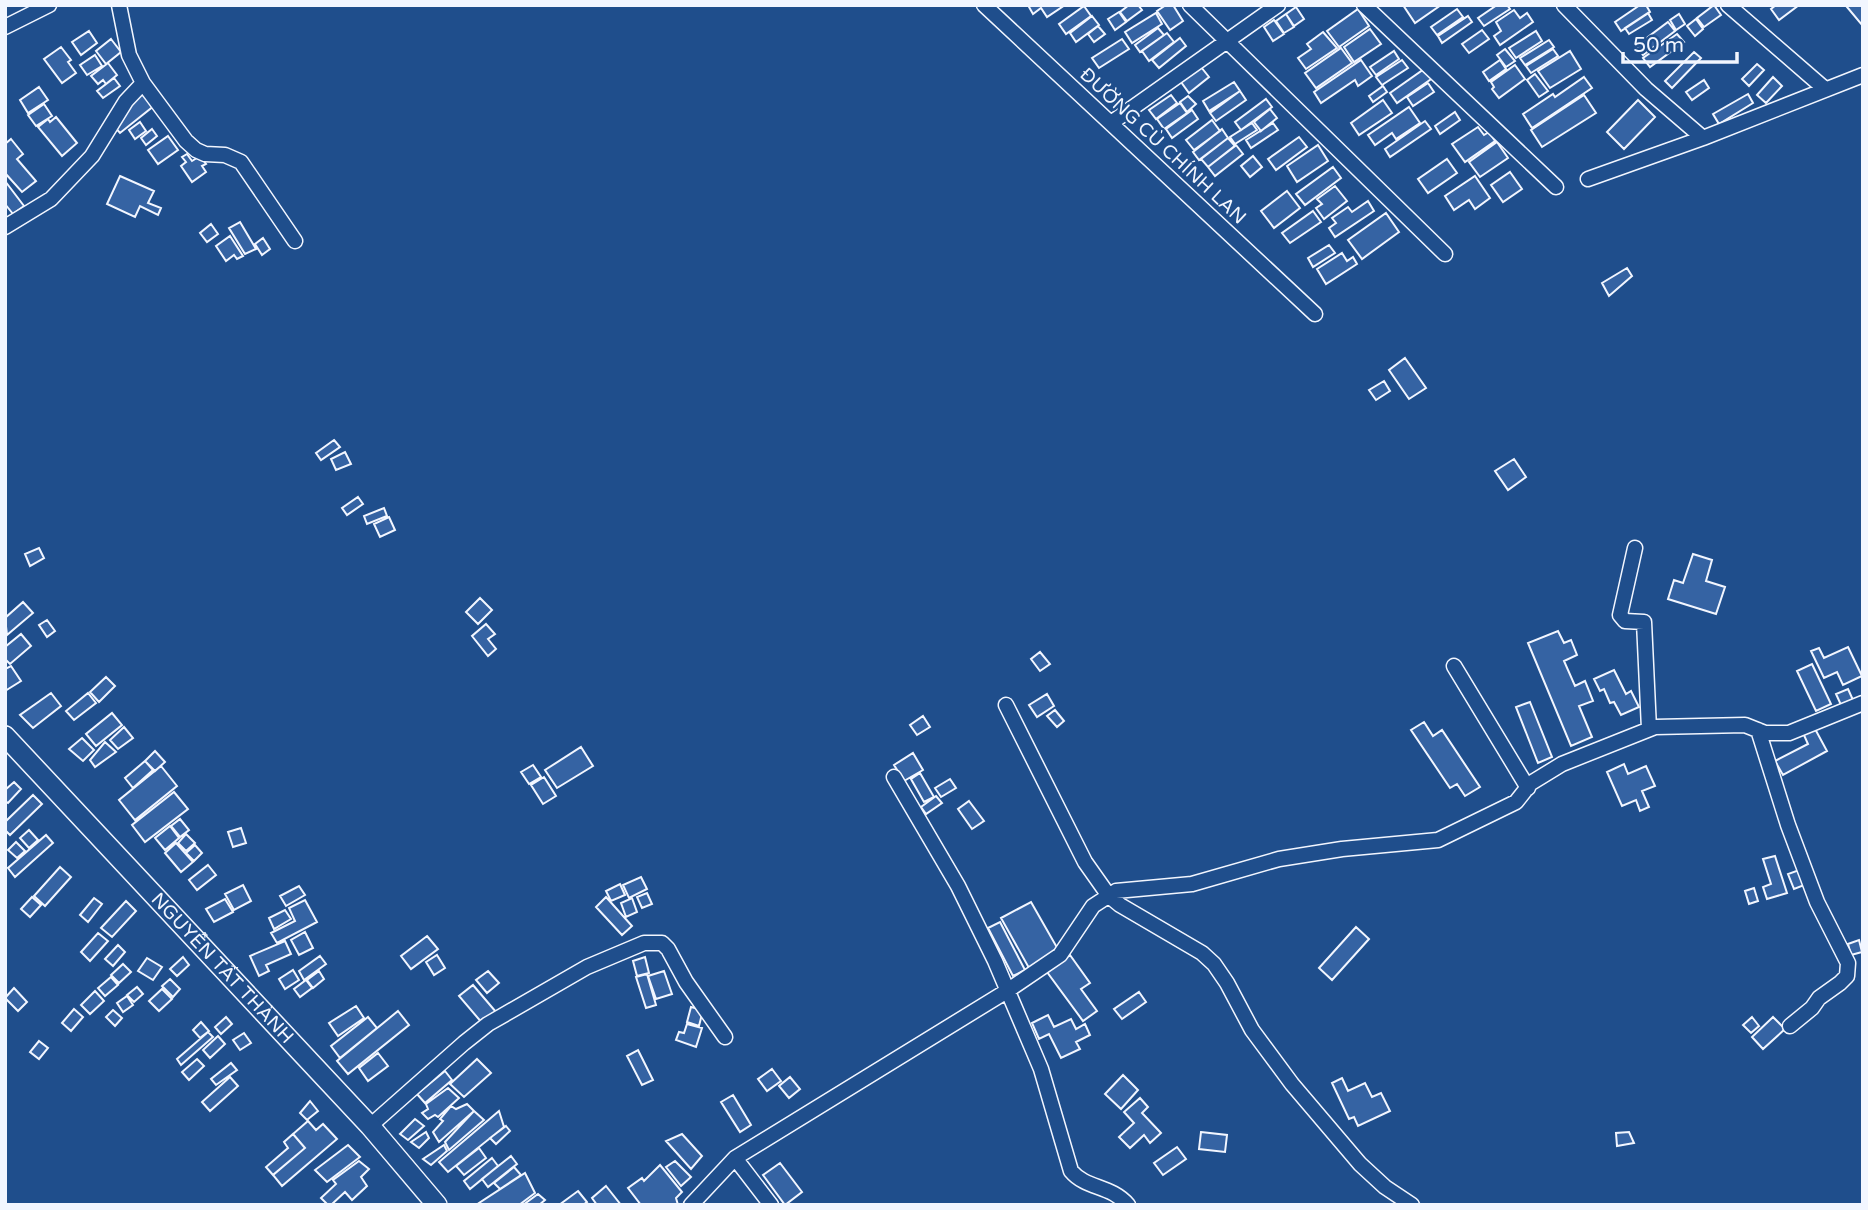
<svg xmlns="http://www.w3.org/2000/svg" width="1868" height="1210" font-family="'Varela Round',sans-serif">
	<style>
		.building { fill: #3563a3; stroke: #f2f6ff; stroke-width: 2 }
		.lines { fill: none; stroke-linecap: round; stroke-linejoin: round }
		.street-casing { stroke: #f2f6ff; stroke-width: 17 }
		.secondary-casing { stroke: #f2f6ff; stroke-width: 22 }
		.street { stroke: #1f4e8c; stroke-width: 14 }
		.secondary { stroke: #1f4e8c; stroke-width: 19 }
		.labels { text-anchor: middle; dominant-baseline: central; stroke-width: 5; stroke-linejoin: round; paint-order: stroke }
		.street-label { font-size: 19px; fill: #f2f6ff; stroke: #1f4e8c }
	</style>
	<rect width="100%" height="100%" fill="#1f4e8c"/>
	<path class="building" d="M1031,5h34l-18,12 -6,-9 -8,6 -4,-7z
		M1129,5h9l4,5 -15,11 -7,-9z
		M1166,5h7l10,16 -13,9 -13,-19z
		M1403,5h38l-26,18z
		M1497,5h10l3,4 -26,17 -6,-8z
		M1640,5h6l4,7 -29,19 -6,-9z
		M1714,5l7,10 -17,12 -7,-9z
		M1776,5h23l-20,15 -8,-11z
		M1849,5h14l-1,20 -15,-18z
		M1084,6l7,10 -25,18 -7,-10z
		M1296,7l8,12 -10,7 -8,-12z
		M1358,9l11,17 -30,21 -12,-16z
		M1457,9l6,8 -26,18 -6,-8z
		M1514,10l6,8 7,-5 6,9 -33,23 -6,-9 7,-5 -5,-9z
		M1119,12l7,10 -11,8 -7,-11z
		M1156,13l6,11 -30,19 -7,-11z
		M1648,13l4,7 -23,14 -4,-6z
		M1286,14l8,13 -10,6 -8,-12z
		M1679,14l6,10 -9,6 -6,-10z
		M1092,16l7,9 -23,17 -6,-9z
		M1468,16l4,6 -30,21 -4,-7z
		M1696,19l7,10 -8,7 -8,-10z
		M1274,20l10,14 -11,7 -9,-14z
		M1668,22l7,9 -32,24 -7,-9z
		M1098,26l7,8 -11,8 -6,-8z
		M1158,28l6,7 -24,17 -5,-7z
		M1370,29l11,15 -27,18 -10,-15z
		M1482,30l7,9 -20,14 -7,-9z
		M89,31l8,12 -16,12 -9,-13z
		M1536,31l6,10 -26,17 -7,-10z
		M1323,32l14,16 -31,21 -8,-11 13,-9 -4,-5z
		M1167,33l7,9 -25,19 -7,-10z
		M1677,34l7,8 -34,25 -7,-9z
		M1180,38l6,8 -27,22 -7,-8z
		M111,39l10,13 -15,12 -10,-13z
		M1122,39l7,10 -30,19 -7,-10z
		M1549,40l5,7 -29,18 -5,-7z
		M61,47l10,13 -3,2 8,11 -14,10 -18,-24z
		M1341,48l11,15 -36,25 -11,-15z
		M1505,49l10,12 -9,6 -9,-12z
		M1553,49l5,7 -27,17 -5,-7z
		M1394,51l5,8 -23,16 -6,-8z
		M1570,51l11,18 -31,19 -12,-17z
		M1694,52l7,6 -29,30 -7,-7z
		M95,55l7,11 -15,9 -7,-10z
		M1361,60l11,16 -14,10 -3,-6 -34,23 -7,-11z
		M1402,60l6,8 -26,17 -6,-8z
		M1500,60l6,9 -17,12 -6,-9z
		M108,63l9,12 -11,9 -3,-4 -5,4 -7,-8z
		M1757,64l7,6 -15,16 -7,-7z
		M1515,65l10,14 -26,19 -7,-9 2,-2 -3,-5z
		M1201,67l8,10 -20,16 -8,-11z
		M1427,67l7,10 -37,26 -7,-10z
		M1535,74l13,17 -9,6 -12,-17z
		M1584,77l8,11 -60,40 -9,-14 30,-20 2,3z
		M1773,77l9,9 -16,17 -9,-8z
		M114,78l6,8 -17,12 -6,-7z
		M1704,80l5,8 -17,12 -6,-8z
		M1234,82l6,9 -31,20 -6,-10z
		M1428,83l6,9 -21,14 -6,-9z
		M1383,86l4,6 -14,10 -4,-6z
		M39,87l9,13 -20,13 -8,-13z
		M144,91l11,14 -35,28 -8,-9 16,-13 -4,-4z
		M1240,91l6,9 -30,21 -6,-8z
		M1748,94l5,9 -34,21 -6,-10z
		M1171,95l6,8 -21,16 -7,-9z
		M1584,95l12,18 -54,34 -11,-17z
		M1188,96l8,8 -9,8 -7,-10z
		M1266,99l6,8 -31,23 -6,-8z
		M1383,100l9,13 -33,22 -8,-12z
		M1638,100l17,17 -31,32 -17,-17z
		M1180,103l7,10 -23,16 -7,-10z
		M44,104l8,12 -16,10 -8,-11z
		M1409,107l11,16 -24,16 -4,-6 -17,12 -7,-10z
		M1270,109l7,9 -16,13 -7,-9z
		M1192,110l6,9 -26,19 -6,-9z
		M1455,112l5,8 -20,14 -5,-8z
		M56,117l21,26 -15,13 -24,-29 10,-8 2,3z
		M1212,120l8,11 -26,19 -8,-10z
		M1425,121l6,8 -41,28 -5,-8z
		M140,122l6,9 -11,8 -6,-9z
		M1252,123l5,7 -22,14 -5,-7z
		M1273,123l5,7 -27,18 -5,-8z
		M1478,127l6,8 5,-3 6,9 -30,21 -13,-18z
		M152,129l5,7 -11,9 -5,-7z
		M1222,129l6,9 -29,22 -6,-8z
		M168,136l10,14 -20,14 -10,-14z
		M1299,137l8,10 -31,23 -8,-11z
		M1228,138l7,8 -27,21 -7,-8z
		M11,139l12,15 -6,5 19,22 -14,11 -17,-19v-29z
		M1497,142l11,16 -28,19 -11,-15z
		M1236,145l7,9 -28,22 -7,-9z
		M1318,145l10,16 -31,21 -10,-16z
		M187,154l5,7 8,-5 6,8 -4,2 4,6 -14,10 -11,-16 5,-4 -4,-5z
		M1253,156l9,11 -12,10 -9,-11z
		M1447,159l10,14 -29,20 -10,-14z
		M1333,167l8,11 -36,27 -9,-11z
		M1510,172l12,17 -19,13 -12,-17z
		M120,176l34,15 -6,12 13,5 -3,7 -18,-9 -5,11 -28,-13z
		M1475,176l15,22 -15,11 -6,-9 -15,10 -9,-14z
		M5,181l19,25 -11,8 -8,-10z
		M1335,186l12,15 -23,18 -8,-11 6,-4 -5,-5z
		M1287,191l13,17 -26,20 -13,-17z
		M1368,201l6,10 -39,26 -6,-9 7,-5 -4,-5 16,-11 4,5z
		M1313,211l8,11 -31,21 -8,-10z
		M1386,213l13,19 -37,27 -14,-19z
		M240,222l16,27 -11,5 -16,-26z
		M211,224l7,10 -11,8 -7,-9z
		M230,236l13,20 -6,3 -3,-4 -8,6 -10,-15z
		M263,238l7,11 -8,6 -7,-11z
		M1329,245l6,8 -22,14 -5,-9z
		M1342,253l5,8 6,-4 4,7 -31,20 -9,-15z
		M1627,268l5,8 -23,20 -7,-13z
		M1405,358l21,30 -17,11 -20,-29z
		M1384,381l6,10 -14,9 -7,-10z
		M334,440l6,7 -19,13 -5,-7z
		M345,452l6,12 -15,6 -5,-11z
		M1514,459l12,18 -18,13 -13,-19z
		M358,497l5,7 -16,11 -5,-7z
		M384,508l3,8 -20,8 -3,-8z
		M389,517l6,13 -15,7 -6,-13z
		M39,548l5,10 -14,8 -5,-12z
		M1693,554l19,6 -6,21 19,6 -9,27 -48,-15 6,-19 9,3z
		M480,598l12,12 -14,14 -12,-12z
		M23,602l10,11 -26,22 -2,-17z
		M47,620l8,11 -8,6 -8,-12z
		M486,624l9,10 -7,5 8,10 -8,7 -16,-20z
		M1558,631l6,12 7,-3 6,15 -13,6 11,25 10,-5 8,20 -14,5 13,31 -21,9 -43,-103z
		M21,634l10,12 -21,18 -5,-5v-12z
		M1848,647l14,29 -19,9 -6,-13 -13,6 -13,-27 8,-3 5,10z
		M1040,652l10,12 -10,7 -9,-12z
		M1812,664l19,40 -15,7 -19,-40z
		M11,666l10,15 -16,10v-22z
		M1614,670l12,24 5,-3 8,16 -18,8 -7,-13 -4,1 -6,-14 -4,2 -6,-12z
		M106,677l9,9 -16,16 -9,-10z
		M1848,689l5,11 -12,5 -5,-11z
		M51,693l10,13 -28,22 -13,-13z
		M88,693l8,10 -22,17 -8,-9z
		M1047,694l7,12 -17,11 -8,-12z
		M1530,702l22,55 -14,6 -22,-56z
		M1055,710l9,11 -7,6 -10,-11z
		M112,713l10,12 -26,21 -10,-12z
		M923,716l7,11 -13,8 -7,-10z
		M1424,722l9,14 9,-6 38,57 -15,9 -8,-12 -7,4 -39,-58z
		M124,727l9,11 -15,11 -8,-9z
		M1814,727l13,24 -44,24 -8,-14 33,-17 -5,-11z
		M82,738l12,12 -11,11 -14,-12z
		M105,742l11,10 -21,15 -5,-7z
		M581,747l12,19 -36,22 -12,-18z
		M155,751l10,11 -10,9 -10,-10z
		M913,753l10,17 -19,11 -10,-16z
		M145,761l8,9 -20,18 -8,-10z
		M1624,764l4,10 18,-8 9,20 -13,5 7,16 -9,4 -4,-11 -14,6 -15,-34z
		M533,765l8,12 -12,7 -8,-12z
		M161,766l16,20 -42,34 -16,-20z
		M920,773l14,24 -10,5 -13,-23z
		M544,777l12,19 -13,8 -12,-19z
		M950,779l6,9 -15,9 -6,-9z
		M14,782l7,7 -13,14 -3,-2v-11z
		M174,792l14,17 -43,33 -13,-17z
		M33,795l9,9 -32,31 -5,-5v-8z
		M936,796l6,7 -16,11 -5,-7z
		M969,801l15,20 -12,8 -14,-20z
		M180,819l9,11 -9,7 -9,-11z
		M170,826l9,12 -14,12 -10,-12z
		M241,828l5,15 -13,4 -5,-15z
		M29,830l9,10 -9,8 -9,-10z
		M186,834l9,9 -9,8 -8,-8z
		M46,835l7,8 -38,34 -7,-9z
		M16,842l9,9 -8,7 -9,-8z
		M176,843l17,19 -12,10 -16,-19z
		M195,845l7,8 -8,8 -8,-8z
		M1775,856l12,37 -20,6 -4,-12 8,-3 -8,-25z
		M208,865l8,10 -19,15 -8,-10z
		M60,867l11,10 -26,29 -11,-10z
		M1802,869l5,15 -13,5 -6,-15z
		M641,877l6,12 -18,9 -6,-13z
		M620,884l5,11 -14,6 -5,-10z
		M243,885l8,16 -17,9 -9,-16z
		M299,886l6,9 -19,11 -6,-10z
		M1754,888l4,13 -9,3 -4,-13z
		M647,893l5,11 -10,4 -5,-11z
		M32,897l9,8 -11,12 -9,-8z
		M606,897l26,29 -10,9 -26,-28z
		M94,898l8,6 -14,18 -8,-7z
		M632,898l5,14 -11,5 -5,-14z
		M225,899l8,13 -19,10 -8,-13z
		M305,900l12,22 -40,21 -6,-10 24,-12 -6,-13z
		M126,901l10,10 -24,26 -11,-9z
		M1031,902l28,49 -30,17 -28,-50z
		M285,910l6,9 -17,10 -5,-11z
		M1000,922l25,48 -12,6 -25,-48z
		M1356,927l13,12 -37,41 -13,-12z
		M305,932l8,16 -14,7 -8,-15z
		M98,933l10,8 -18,20 -9,-9z
		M427,936l11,13 -27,20 -10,-13z
		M1859,940l3,12 -11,3 -3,-11z
		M285,941l6,13 -25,11 3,6 -10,5 -9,-20z
		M118,945l7,7 -12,14 -8,-7z
		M437,955l8,13 -11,7 -8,-13z
		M1070,955l20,28 -9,6 16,22 -14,10 -36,-49z
		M320,956l6,8 -22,16 -5,-9z
		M183,957l6,8 -12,11 -7,-7z
		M645,957l4,16 -12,3 -4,-15z
		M147,958l15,9 -9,13 -15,-9z
		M123,964l8,8 -12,11 -8,-8z
		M293,970l6,10 -14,9 -6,-10z
		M319,971l5,8 -11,9 -6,-8z
		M488,971l11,12 -12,10 -11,-13z
		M664,971l8,23 -16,5 -8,-23z
		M647,974l9,31 -10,3 -10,-31z
		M111,977l7,8 -13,11 -7,-8z
		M170,979l10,10 -7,8 -11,-11z
		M306,980l6,8 -12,9 -6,-8z
		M473,985l23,27 -13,12 -24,-28z
		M137,987l6,7 -9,8 -7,-7z
		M14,988l13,14 -9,9 -13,-13z
		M162,989l10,10 -13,12 -10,-10z
		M95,991l9,10 -14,13 -9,-9z
		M1139,992l7,10 -24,17 -8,-10z
		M127,996l6,9 -10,7 -6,-9z
		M356,1006l8,12 -26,18 -9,-13z
		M691,1007l12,3 -4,16 -12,-4z
		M74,1009l9,8 -12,14 -9,-8z
		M113,1010l9,8 -7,8 -9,-9z
		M398,1011l11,14 -61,49 -11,-13z
		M1048,1015l6,12 17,-8 5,10 9,-5 5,11 -14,7 4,7 -19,9 -12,-24 -10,5 -7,-16z
		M226,1017l6,7 -11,10 -6,-7z
		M368,1017l9,11 -37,30 -9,-12z
		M1752,1017l7,9 -8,7 -8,-8z
		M1773,1017l12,12 -22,20 -11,-12z
		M201,1022l8,9 -9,7 -7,-8z
		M687,1024l15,4 -6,19 -20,-7 3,-8 5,1z
		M208,1032l5,5 -32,28 -4,-6z
		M244,1033l7,10 -11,7 -7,-10z
		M218,1036l7,8 -15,14 -7,-8z
		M39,1041l9,7 -9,11 -9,-7z
		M638,1050l15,30 -11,5 -15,-29z
		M378,1053l10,13 -20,15 -9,-13z
		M197,1059l7,7 -15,14 -7,-8z
		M477,1059l14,14 -27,24 -14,-13z
		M231,1063l6,7 -21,15 -5,-6z
		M772,1069l9,12 -14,10 -9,-12z
		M445,1071l7,9 -27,23 -8,-9z
		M1123,1075l15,15 -17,19 -16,-15z
		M230,1077l8,9 -28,25 -8,-9z
		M790,1077l10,12 -11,9 -10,-12z
		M1342,1078l6,13 17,-8 7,14 9,-4 9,18 -32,15 -4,-9 -5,2 -17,-36z
		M448,1088l11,10 -21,19 -3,-2 -7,4 -6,-6 6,-4 -2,-5z
		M733,1095l18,30 -11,7 -19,-30z
		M1140,1098l8,9 -6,6 19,20 -11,10 -6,-8 -14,13 -11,-11 15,-14 -10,-11z
		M310,1101l8,10 -11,9 -7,-7z
		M467,1104l7,7 -35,31 -6,-10 10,-11 -3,-2 11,-13 5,3z
		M474,1111l10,9 -35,30 -4,-8z
		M499,1111l5,16 -56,45 -9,-10z
		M415,1119l9,7 -16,14 -8,-6z
		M308,1121l8,9 7,-6 14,15 -55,47 -9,-11 32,-27 -12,-14z
		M506,1126l4,5 -14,13 -6,-6z
		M426,1132l3,6 -10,10 -8,-6z
		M1201,1132l26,3 -2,17 -26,-3z
		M1629,1132l5,11 -17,3 -1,-13z
		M293,1134l12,14 -32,27 -7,-8 22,-19 -4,-6z
		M682,1134l20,22 -11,13 -25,-28z
		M348,1145l12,12 -33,25 -12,-12z
		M444,1145l3,6 -16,14 -8,-6z
		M1177,1147l9,12 -23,16 -9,-12z
		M479,1148l7,10 -22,17 -8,-9z
		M511,1156l6,8 -29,23 -6,-8z
		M492,1158l6,8 -28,23 -6,-8z
		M359,1161l10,8 -8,8 6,9 -15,14 -7,-8 -14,13h-3l-7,-7 15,-14 -3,-4z
		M675,1161l16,16 -10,9 -15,-19z
		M780,1163l22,29 -17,13 -22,-30z
		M660,1165l22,27 -6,6 2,7h-37l-13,-17 14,-10 2,3z
		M514,1167l7,8 -21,14 -6,-6z
		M525,1173l10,20 -16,12h-43z
		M606,1186l15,19h-24l-5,-7z
		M578,1191l9,11 -4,3h-24z
		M538,1194l7,6 -6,5h-16z"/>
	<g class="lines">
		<defs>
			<path id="street" d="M984,5l331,309
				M1190,5l255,249
				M1364,5l192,182
				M1564,5l82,84 57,49
				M1728,5l97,84
				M5,27l44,-22
				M143,83l43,58 10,9 9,4 20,1 16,7 54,79
				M1111,123l167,-118
				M1588,179l115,-41 160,-63
				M5,227l46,-28 41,-43 34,-55 17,-18 -14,-28 -10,-50
				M1635,548l-15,67 5,6 19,1 5,107
				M1454,666l74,122
				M1006,705l79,157 24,34 11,9 82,48 12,11 13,19 25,47 40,54 68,80 25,23 27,18
				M1758,730l30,95 29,77 31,61 -1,13 -7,7 -21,15 -7,10 -22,18
				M894,777l64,109 37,75 46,108 30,102c15,18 40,14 57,34
				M370,1126l94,-83 24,-19 99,-57 57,-24h18l6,6 18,33 39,55
				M735,1158l36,47
				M691,1205l44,-47 272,-167 53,-36 33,-49 23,-15 76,-7 87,-25 63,-10 96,-9 78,-38 15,-19 31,-19 93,-37 90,-2 20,8h24l74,-30"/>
			<g id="secondary">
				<path id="s1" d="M5,736l365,390 67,79"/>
			</g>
		</defs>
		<use href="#street" class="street-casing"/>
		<use href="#secondary" class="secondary-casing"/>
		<use href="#street" class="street"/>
		<use href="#secondary" class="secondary"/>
	</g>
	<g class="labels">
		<g class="street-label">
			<text transform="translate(1163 146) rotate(43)">ĐƯỜNG CÙ CHÍNH LAN</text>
			<text stroke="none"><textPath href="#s1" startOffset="318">NGUYỄN TẤT THÀNH</textPath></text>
		</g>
	</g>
	<rect width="1868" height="1210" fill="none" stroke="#f2f6ff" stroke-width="14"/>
	<path d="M1623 52v10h114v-10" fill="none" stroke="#f2f6ff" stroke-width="3.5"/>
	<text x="1633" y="52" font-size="21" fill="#f2f6ff" stroke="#1f4e8c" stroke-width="5" paint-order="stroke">50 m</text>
</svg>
